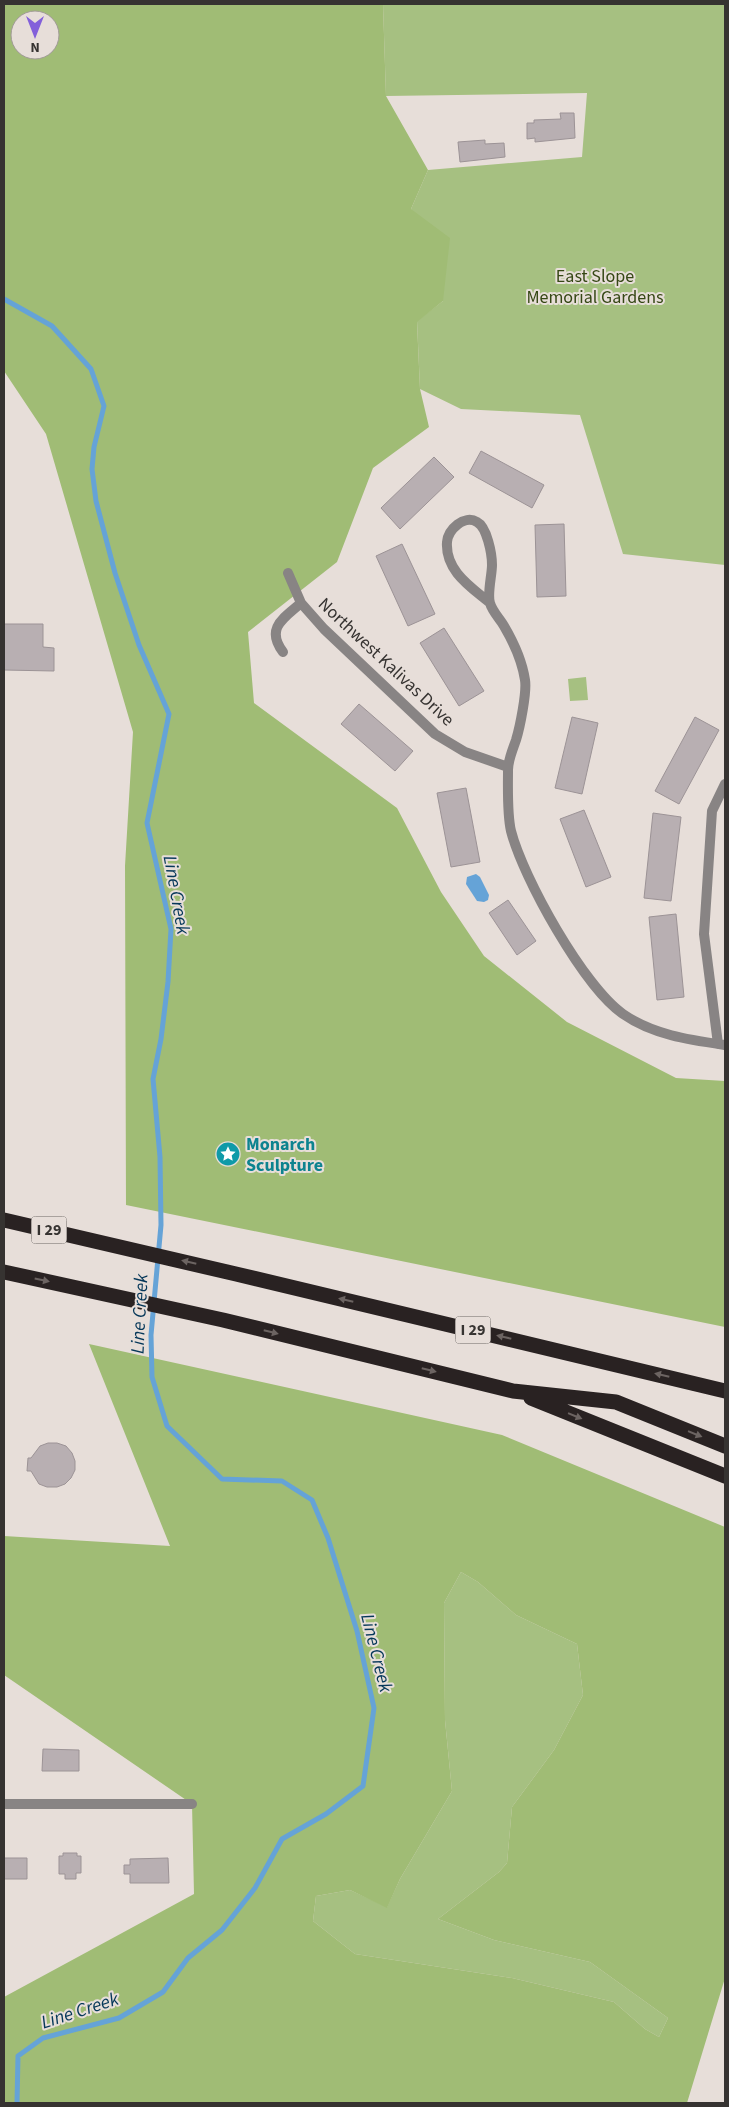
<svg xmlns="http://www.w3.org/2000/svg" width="729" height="2107" font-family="'Source Sans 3',sans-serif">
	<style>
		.green { fill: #a6c081 }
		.forest { fill: #a0bc75; fill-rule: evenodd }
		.water { fill: #65a3d7 }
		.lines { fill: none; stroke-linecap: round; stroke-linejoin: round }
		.stream { stroke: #65a3d7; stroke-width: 5 }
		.building { fill: #b8afb2; stroke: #9c9396 }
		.minor { stroke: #888484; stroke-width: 10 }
		.motorway { stroke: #292222; stroke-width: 15 }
		.oneway { fill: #6c6462 }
		.labels { text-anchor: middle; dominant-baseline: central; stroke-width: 4; stroke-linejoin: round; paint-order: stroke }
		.shield { fill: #e7ded9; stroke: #6b6663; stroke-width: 1 }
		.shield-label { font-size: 16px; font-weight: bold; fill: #363331 }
		.park-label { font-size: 18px; fill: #354714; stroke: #e7ded9 }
		.street-label { font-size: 18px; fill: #363331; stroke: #e7ded9 }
		.culture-label { font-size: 18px; font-weight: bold; fill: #0d838f; stroke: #e7ded9; text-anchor: start }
		.water-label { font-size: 19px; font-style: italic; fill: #053759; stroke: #e7ded9 }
	</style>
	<rect width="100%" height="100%" fill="#e7ded9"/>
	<path class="green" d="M383,4h342v561l-102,-11 -43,-139 -119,-6 -41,-20 -3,-68 26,-20 -32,-92 17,-39 154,-13 5,-64 -201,3z
		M586,677l2,23 -18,1 -2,-22z
		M461,1572l17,10 38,33 61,29 6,51 -29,55 -42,57 -5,56 -8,9 -61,47 56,21 96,22 78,56 -9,19 -14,-8 -31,-27 -102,-24 -157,-24 -42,-33 3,-25 34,-6 37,17 13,-28 52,-88 -7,-71 -1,-117z"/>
	<path class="forest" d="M4,4h379l3,92 42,74 -17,39 39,29 -7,63 -26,21 3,67 9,38 -56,41 -36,94 -89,70 6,71 143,105 44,84 43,64 83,66 109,56 49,3v246l-599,-122 -1,-339 8,-134 -87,-298 -42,-63zM20,20h30v30h-30z
		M89,1344l413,91 223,92v451l-38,125h-683v-106l190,-103 -2,-90 -188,-129v-139l166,10zM461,1572l17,10 38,33 61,29 6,51 -29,55 -42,57 -5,56 -8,9 -61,47 56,21 96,22 78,56 -9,19 -14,-8 -31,-27 -102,-24 -157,-24 -42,-33 3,-25 34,-6 37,18 13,-29 52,-88 -7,-71 -1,-117z"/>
	<path class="water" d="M476,874l4,3 9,18 -1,5 -4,2 -7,-1 -11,-17 1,-7z"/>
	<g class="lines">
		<path class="stream" d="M4,299l48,27 39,43 13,37 -10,41 -2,22 4,32 19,72 24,72 30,69 -22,109 24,106 -3,53 -7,57 -8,40 7,78 1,68 -10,110 1,42 15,49 55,53 60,2 30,19 16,38 29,93 17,77 -11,78 -37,28 -44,25 -27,49 -33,42 -34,28 -25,34 -44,26 -76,20 -25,18 -1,47"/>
	</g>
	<path class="building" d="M560,113h14l1,25 -40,4v-4l-8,1v-16h7v-3l27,-1z
		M485,140v4l19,-1 1,14 -45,5 -2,-20z
		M481,451l63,34 -12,23 -63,-35z
		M434,457l20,20 -54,52 -19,-21z
		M564,524l2,72 -29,1 -2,-72z
		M402,544l33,70 -27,12 -32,-70z
		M4,624h39v23l11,1v23l-50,-1z
		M444,628l40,63 -25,15 -39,-63z
		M359,704l54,47 -18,20 -54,-47z
		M572,717l26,6 -16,71 -27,-6z
		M695,717l24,13 -40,74 -24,-13z
		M466,788l14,74 -29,5 -14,-74z
		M584,810l27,67 -25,10 -26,-68z
		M653,813l28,4 -10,84 -27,-3z
		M508,900l28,41 -19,14 -28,-42z
		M676,914l8,83 -27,3 -8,-83z
		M48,1443h9l9,3 6,7 3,8v9l-4,8 -6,6 -8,3h-10l-8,-3 -8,-13h-4l1,-13h3l9,-12z
		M43,1749l36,1v21h-37z
		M63,1853h14v3h4v17h-5v6h-11v-5h-6v-18h4z
		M4,1858h23v21h-23z
		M168,1858l1,25h-39v-9h-6v-9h6v-6z"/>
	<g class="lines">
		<path class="minor" d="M288,573l13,30 23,26 111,105 30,18 43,15
			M490,603c-19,-16 -45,-32 -43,-61 1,-12 17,-28 30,-20 10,5 15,32 15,43 0,10 -5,29 -2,38 2,8 10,16 14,23 10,17 18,34 21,54 2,12 -5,47 -9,60 -3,9 -8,20 -8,30 0,18 -1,44 3,61 12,47 73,156 112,183 30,21 67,26 102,31
			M283,652c-18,-24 1,-34 18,-49
			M718,1044l-14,-110 8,-123 13,-27
			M4,1804h188"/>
		<path class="motorway" d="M4,1220l232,54 489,117
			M4,1272l219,48 290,71 103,11 109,44
			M531,1398l194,78"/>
	</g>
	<defs><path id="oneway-solid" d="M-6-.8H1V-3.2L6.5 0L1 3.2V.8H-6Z" transform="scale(1.25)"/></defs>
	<g class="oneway">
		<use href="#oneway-solid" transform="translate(189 1262) rotate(-167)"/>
		<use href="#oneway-solid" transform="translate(42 1280) rotate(12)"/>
		<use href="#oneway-solid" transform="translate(346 1300) rotate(-167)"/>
		<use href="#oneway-solid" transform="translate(271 1332) rotate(14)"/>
		<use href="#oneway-solid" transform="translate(504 1337) rotate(-167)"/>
		<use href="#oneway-solid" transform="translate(429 1370) rotate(14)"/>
		<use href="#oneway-solid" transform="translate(662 1375) rotate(-167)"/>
		<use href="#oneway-solid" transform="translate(575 1416) rotate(22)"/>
		<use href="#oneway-solid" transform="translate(695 1434) rotate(22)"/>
	</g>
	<defs>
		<symbol id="sight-disc" viewBox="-11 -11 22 22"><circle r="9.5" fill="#0f9aa8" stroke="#e7ded9"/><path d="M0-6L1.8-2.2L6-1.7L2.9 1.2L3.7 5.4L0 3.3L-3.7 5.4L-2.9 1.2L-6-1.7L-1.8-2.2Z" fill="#fff"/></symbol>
	</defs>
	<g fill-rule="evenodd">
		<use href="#sight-disc" x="214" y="1140" width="28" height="28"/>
	</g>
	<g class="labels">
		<g class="shield">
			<rect x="31.5" y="1216.5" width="35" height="27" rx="4"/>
			<rect x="455.5" y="1316.5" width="35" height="27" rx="4"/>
		</g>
		<g class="shield-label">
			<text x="49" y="1230">I 29</text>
			<text x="473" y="1330">I 29</text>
		</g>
		<g class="park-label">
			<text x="595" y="276">East Slope<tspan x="595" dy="21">Memorial Gardens</tspan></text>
		</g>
		<g class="street-label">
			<text transform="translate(386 662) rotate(43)">Northwest Kalivas Drive</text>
		</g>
		<g class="culture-label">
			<text x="246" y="1144">Monarch<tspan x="246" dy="21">Sculpture</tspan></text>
		</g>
		<g class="water-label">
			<text transform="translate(176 895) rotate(80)">Line Creek</text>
			<text transform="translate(140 1314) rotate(-87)">Line Creek</text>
			<text transform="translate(376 1653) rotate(76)">Line Creek</text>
			<text transform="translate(80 2011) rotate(-18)">Line Creek</text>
		</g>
	</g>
	<rect width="729" height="2107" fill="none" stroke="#363331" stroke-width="10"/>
	<g transform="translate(35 35) rotate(180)"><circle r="24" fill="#e7ded9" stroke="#a09a96"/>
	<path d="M0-4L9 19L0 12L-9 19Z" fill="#8360da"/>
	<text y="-8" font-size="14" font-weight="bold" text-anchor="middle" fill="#363331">N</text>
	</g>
</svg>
